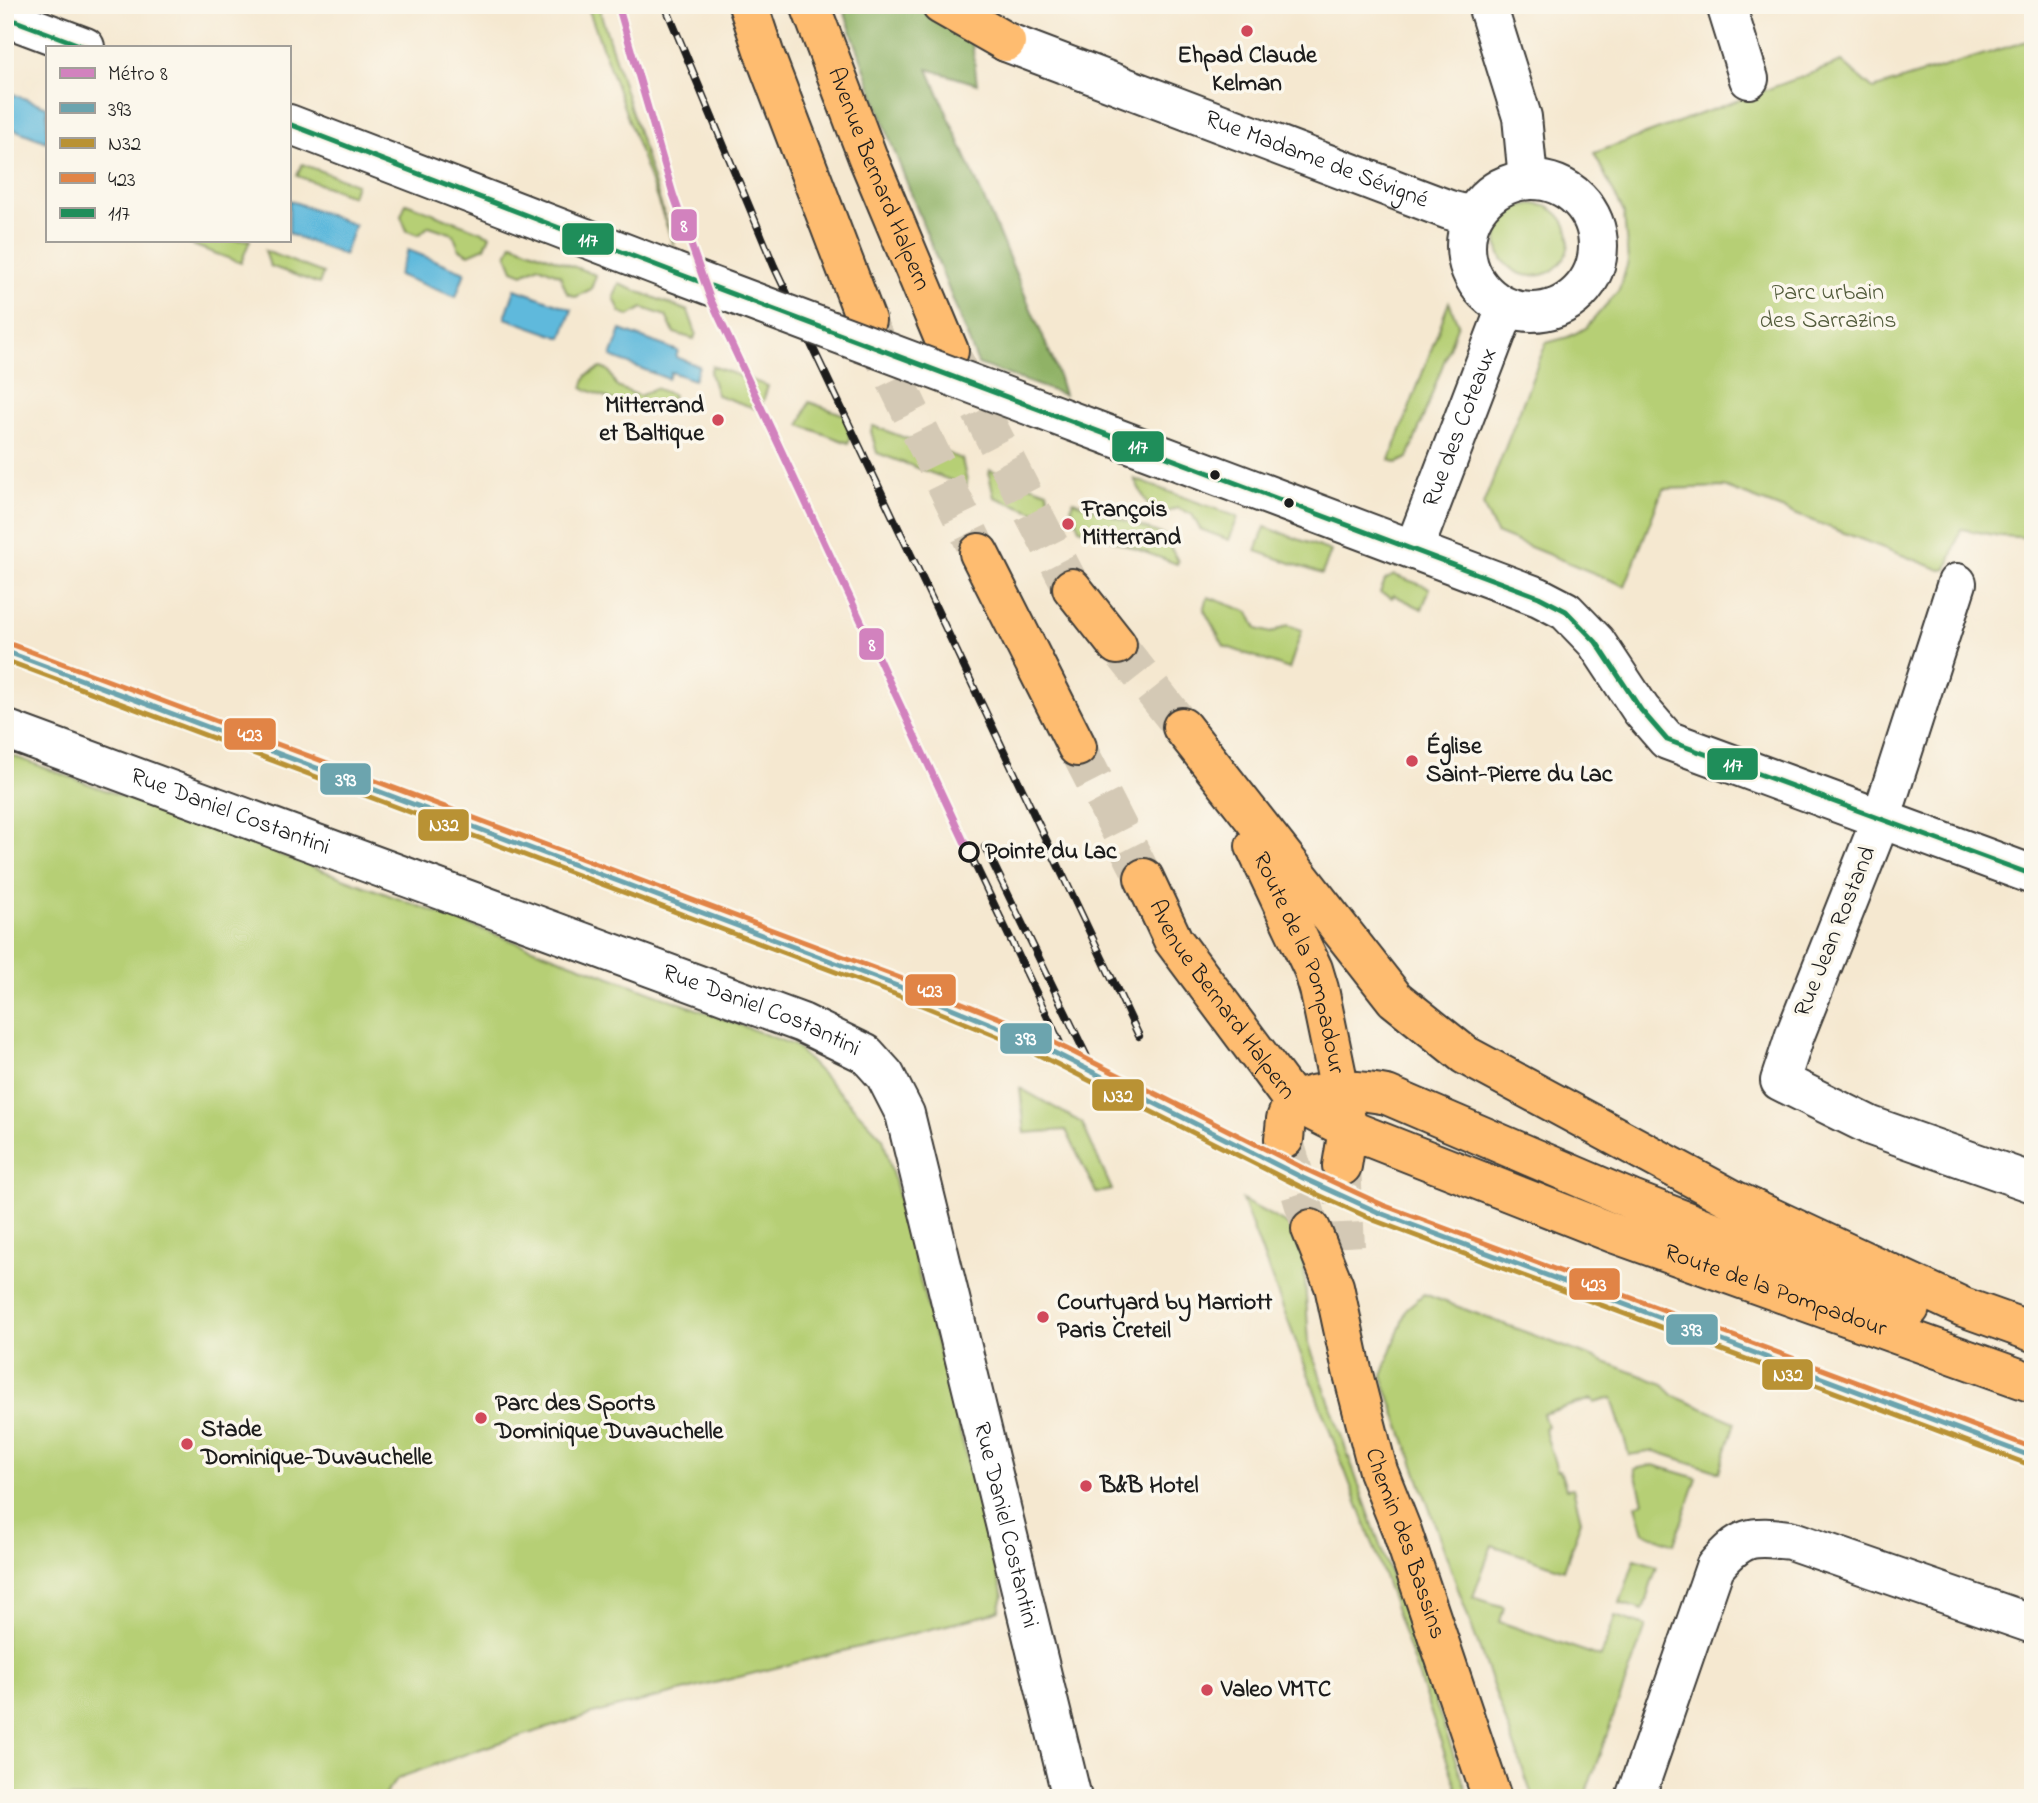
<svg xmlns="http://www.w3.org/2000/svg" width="2038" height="1803" font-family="'Indie Flower',sans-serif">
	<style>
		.green { fill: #b6cf74; stroke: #697648; stroke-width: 2 }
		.forest { fill: #90b266; stroke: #566741; stroke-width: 2 }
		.water { fill: #5eb9dc; stroke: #3d6a7c; stroke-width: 2 }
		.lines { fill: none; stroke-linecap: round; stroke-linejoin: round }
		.major-tunnel { stroke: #d4c9b5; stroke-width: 38; stroke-dasharray: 38 19; stroke-linecap: butt }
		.minor-casing { stroke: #3d3b37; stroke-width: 42 }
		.major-casing { stroke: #3d3b37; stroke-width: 42 }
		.highway-casing { stroke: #3d3b37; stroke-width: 42 }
		.minor { stroke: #fff; stroke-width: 38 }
		.major { stroke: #febc70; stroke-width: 38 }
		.highway { stroke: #febc70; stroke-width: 38 }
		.rail-casing { stroke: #1c1c1c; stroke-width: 8 }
		.rail { stroke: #fbf7ec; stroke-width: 5; stroke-dasharray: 16; stroke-linecap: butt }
		.minor-bridge-casing { stroke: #3d3b37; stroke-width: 42; stroke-linecap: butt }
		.minor-bridge { stroke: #fff; stroke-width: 38 }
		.bus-1-casing { stroke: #fbf7ec; stroke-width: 10 }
		.bus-2-casing { stroke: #fbf7ec; stroke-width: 10 }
		.bus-3-casing { stroke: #fbf7ec; stroke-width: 10 }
		.bus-4-casing { stroke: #fbf7ec; stroke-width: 10 }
		.bus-1 { stroke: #6ca4ae; stroke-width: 5 }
		.bus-2 { stroke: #b99234; stroke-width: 5 }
		.bus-3 { stroke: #e18446; stroke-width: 5 }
		.bus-4 { stroke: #1f8e5a; stroke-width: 5 }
		.metro-1-casing { stroke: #fbf7ec; stroke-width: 12 }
		.metro-1 { stroke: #d282be; stroke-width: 7 }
		.poi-dot { fill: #d1495b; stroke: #fbf7ec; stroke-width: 2.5 }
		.bus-dot { fill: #1c1c1c; stroke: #fbf7ec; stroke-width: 2.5 }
		.stop-dot { fill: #fbf7ec; stroke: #1c1c1c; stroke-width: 3.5 }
		.labels { text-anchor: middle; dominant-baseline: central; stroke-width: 7; stroke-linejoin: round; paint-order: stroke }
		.poi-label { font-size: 24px; font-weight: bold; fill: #1c1c1c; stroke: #fbf7ec; text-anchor: start }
		.street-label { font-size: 24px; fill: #1c1c1c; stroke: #fbf7ec }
		.park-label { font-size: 24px; fill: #525b3b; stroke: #fbf7ec }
		.stop-label { font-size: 24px; font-weight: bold; fill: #1c1c1c; stroke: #fbf7ec; text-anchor: start }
		.line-badge { stroke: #fbf7ec; stroke-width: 2.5 }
		.badge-label { font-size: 19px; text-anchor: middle; font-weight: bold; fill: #fff }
	</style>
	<rect width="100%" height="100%" fill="#fbf7ec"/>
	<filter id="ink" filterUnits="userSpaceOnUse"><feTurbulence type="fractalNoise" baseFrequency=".0143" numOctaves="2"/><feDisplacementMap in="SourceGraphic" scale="14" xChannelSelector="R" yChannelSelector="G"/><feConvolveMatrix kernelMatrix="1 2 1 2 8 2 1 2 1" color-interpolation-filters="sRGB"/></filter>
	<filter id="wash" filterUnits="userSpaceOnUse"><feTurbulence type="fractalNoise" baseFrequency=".00686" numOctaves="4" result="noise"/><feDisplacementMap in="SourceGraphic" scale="28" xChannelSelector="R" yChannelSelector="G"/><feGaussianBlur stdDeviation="1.57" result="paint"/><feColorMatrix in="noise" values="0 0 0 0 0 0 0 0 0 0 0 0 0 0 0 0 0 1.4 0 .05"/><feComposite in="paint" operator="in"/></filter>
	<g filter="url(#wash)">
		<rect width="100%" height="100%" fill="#f5e8d0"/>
		<path class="green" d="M587,5h11l77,244z
			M2033,39v499l-33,-2 -39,-7 -14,40 -6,1 -217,-83 -61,2 -38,97 -129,-53 -13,-28 63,-162 22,-6 18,-9 33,-38 9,-28 -4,-49 -30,-60 248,-91 31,27z
			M302,164l54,20 -4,12 -55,-20z
			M406,203l84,32 -5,12 -16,7 -10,-5 -6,-15 -24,-8 -10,9 -12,-4 -6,-15z
			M1497 240a36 36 0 1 1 72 0a36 36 0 1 1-72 0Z
			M179,240h71l-9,23z
			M512,243l84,32 -5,14 -15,8 -9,-4 -7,-18 -21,-9 -16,8 -10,-4 -6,-15z
			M265,251l58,22 -4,11 -49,-18z
			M619,284l69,27 8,22 -2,6 -20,-6 -8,-17 -23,-8 -14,8 -9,-4 -6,-15z
			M1449,302l9,22 -50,134 -11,5 -7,-3z
			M712,366l56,20 -8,24 -43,-15 -7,-22z
			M601,368l8,3 8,16 23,9 15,-8 18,7 -2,5 -25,13 -64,-25 5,-13z
			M809,402l36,13 5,23 -2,5 -48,-18z
			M873,426l89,33 5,23 -1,4 -89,-33 -6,-22z
			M990,470l57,21 5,22 -1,5 -57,-21 -5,-22z
			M1134,479l104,38 -9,23 -29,-11 -8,-15 -15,-6 -17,7 -8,-3z
			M1073,501l91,34 14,26 -1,3 -98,-36 -8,-21z
			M1265,527l66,24 -9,23 -66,-23z
			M1394,575l36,13 -8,21 -28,-14 -2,3 -12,-5 5,-13z
			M1208,597l41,15 8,17 14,4 17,-8 14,5 -13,39 -65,-23 -20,-36z
			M5,753l789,292 89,93 120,458 -4,14 -12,5 -384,96 -117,36 -88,31 -16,20h-377z
			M1020,1088l62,35 30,67 -16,3 -30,-63 -41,3z
			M1242,1200l60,32 7,112 160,454h-9l-86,-251z
			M1424,1294l237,89 13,13 61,26 -16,50 -64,-21 -26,4 -17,-57 -18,5 -2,-4 -49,15 4,12 -3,2 13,42h3l6,19 7,-1 8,32 -17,50 -72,-25 -19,52 31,10 -4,15 101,35 14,-41 31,10 -62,172h-51l-151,-422 25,-68z
			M1653,1465l44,13 -23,66 -30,-11 -8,-28 7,-3 -9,-33z
			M1635,1559l22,7 -14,44 -23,-7z"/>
		<path class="forest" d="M842,5h83l46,28 6,51 -49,-15 127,296 9,30 -86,-31 -88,-224z"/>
		<path class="water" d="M5,91l42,16v35l-42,-16z
			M289,200l66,25 -11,30 -55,-21z
			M408,250l57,22 -9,25 -58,-22z
			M515,289l57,20 -10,29 -57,-20z
			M621,330l57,21 -2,6 23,9 -5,14 -23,-8 -3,7 -57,-22z"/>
	</g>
	<g filter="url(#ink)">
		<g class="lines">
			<path class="major-tunnel" d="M870,328l109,225
				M954,360l118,228
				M1117,645l65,82
				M1077,747l67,131
				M1284,1139l27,90
				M1342,1166l4,81"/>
			<defs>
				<g id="minor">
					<path d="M1487,5l35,112 6,62"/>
					<path d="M1726,5l23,74"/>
					<path d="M5,17l80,30"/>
					<path id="s1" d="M1006,42l443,168 23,6"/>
					<path d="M289,124l385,148"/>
					<circle cx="1532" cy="246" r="66"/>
					<path d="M1111,436l428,161 27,14 30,31 45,68 26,30 366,135"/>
					<path id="s2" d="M1414,549l92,-241"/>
					<path d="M1957,583l-76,236 -86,216 -15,46 91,45 162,57"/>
					<path id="s3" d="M5,729l797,294 64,31 19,21 20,39 167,684"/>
					<path d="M1635,1798l80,-231c26,-31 36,-32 75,-27l243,84"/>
				</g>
				<g id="major">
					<path d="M748,5l16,48 102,267"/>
					<path id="s4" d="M810,5l58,153 81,193"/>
					<path d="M979,553l98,194"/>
					<path d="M1072,588l45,57"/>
					<path d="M1182,727l213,272 70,56 269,145 229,107 70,25"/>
					<path id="s5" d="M1255,846l58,123 6,20 29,140 -6,37"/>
					<path id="s6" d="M1144,878l29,62 120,161 55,28 265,104 420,150"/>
					<path d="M1293,1101c33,-12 60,-13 94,-6l245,105 278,108"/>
					<path d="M1284,1139l2,-20 7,-18"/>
					<path id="s7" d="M1311,1229l23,57 18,84 26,101 24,60 90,267"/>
				</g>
				<path id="highway" d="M941,5l65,37"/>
			</defs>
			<use href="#minor" class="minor-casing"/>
			<use href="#major" class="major-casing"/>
			<use href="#highway" class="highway-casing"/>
			<use href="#minor" class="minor"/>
			<use href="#major" class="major"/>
			<use href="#highway" class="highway"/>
			<defs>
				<path id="rail" d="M665,5l109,261 365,770
					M985,847l104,214
					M969,852l101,212"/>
			</defs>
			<use href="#rail" class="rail-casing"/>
			<use href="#rail" class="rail"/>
			<defs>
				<path id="minor-bridge" d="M674,272l437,164"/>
			</defs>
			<use href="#minor-bridge" class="minor-bridge-casing"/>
			<use href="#minor-bridge" class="minor-bridge"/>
			<defs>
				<path id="bus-1" d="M5,651l895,336 125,51 278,140 77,35 653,244"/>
				<path id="bus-2" d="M5,660l892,335 124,51 278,140 77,35 654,244"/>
				<path id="bus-3" d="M8,643l895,336 126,51 278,140 76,35 650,243"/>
				<path id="bus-4" d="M5,17l80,30
					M289,124l385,148 865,325 27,14 30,31 45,68 26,30 366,135"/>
			</defs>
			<use href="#bus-1" class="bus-1-casing"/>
			<use href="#bus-2" class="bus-2-casing"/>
			<use href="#bus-3" class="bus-3-casing"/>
			<use href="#bus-4" class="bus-4-casing"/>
			<use href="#bus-1" class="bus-1"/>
			<use href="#bus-2" class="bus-2"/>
			<use href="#bus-3" class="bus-3"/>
			<use href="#bus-4" class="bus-4"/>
			<defs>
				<path id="metro-1" d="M618,5l55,189 37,104 259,554"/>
			</defs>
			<use href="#metro-1" class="metro-1-casing"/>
			<use href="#metro-1" class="metro-1"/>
		</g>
	</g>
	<g class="poi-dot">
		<circle cx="1247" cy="31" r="7"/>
		<circle cx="718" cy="420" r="7"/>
		<circle cx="1068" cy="524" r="7"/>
		<circle cx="1412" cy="761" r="7"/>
		<circle cx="1043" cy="1317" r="7"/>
		<circle cx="481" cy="1418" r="7"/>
		<circle cx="187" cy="1444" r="7"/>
		<circle cx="1086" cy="1486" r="7"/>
		<circle cx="1207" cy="1690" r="7"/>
	</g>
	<g class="bus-dot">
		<circle cx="1215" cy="475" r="6"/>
		<circle cx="1289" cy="503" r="6"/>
	</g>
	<circle class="stop-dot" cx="969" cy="852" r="9"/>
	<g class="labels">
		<g class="poi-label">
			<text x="1247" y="56" text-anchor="middle">Ehpad Claude<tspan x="1247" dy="28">Kelman</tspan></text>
			<text x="704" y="406" text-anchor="end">Mitterrand<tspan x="704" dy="28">et Baltique</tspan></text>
			<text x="1082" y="510">François<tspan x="1082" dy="28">Mitterrand</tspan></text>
			<text x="1426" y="747">Église<tspan x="1426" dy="28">Saint-Pierre du Lac</tspan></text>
			<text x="1057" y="1303">Courtyard by Marriott<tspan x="1057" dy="28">Paris Creteil</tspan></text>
			<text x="495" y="1404">Parc des Sports<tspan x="495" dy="28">Dominique Duvauchelle</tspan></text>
			<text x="201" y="1430">Stade<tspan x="201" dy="28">Dominique-Duvauchelle</tspan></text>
			<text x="1100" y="1486">B&amp;B Hotel</text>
			<text x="1221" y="1690">Valeo VMTC</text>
		</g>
		<g class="street-label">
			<text stroke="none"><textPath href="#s1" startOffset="332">Rue Madame de Sévigné</textPath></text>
			<text stroke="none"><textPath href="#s4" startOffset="187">Avenue Bernard Halpern</textPath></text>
			<text stroke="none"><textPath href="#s2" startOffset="130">Rue des Coteaux</textPath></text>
			<text stroke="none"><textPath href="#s3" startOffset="240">Rue Daniel Costantini</textPath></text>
			<text transform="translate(1836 932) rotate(-68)">Rue Jean Rostand</text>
			<text stroke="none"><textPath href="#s5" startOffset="126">Route de la Pompadour</textPath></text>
			<text stroke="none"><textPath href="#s6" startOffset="145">Avenue Bernard Halpern</textPath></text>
			<text stroke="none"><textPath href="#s3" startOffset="807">Rue Daniel Costantini</textPath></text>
			<text stroke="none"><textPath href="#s6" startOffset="788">Route de la Pompadour</textPath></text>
			<text stroke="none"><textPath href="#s3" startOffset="1416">Rue Daniel Costantini</textPath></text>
			<text stroke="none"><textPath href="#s7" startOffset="329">Chemin des Bassins</textPath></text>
		</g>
		<g class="park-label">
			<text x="1828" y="293">Parc urbain<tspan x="1828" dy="28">des Sarrazins</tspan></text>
		</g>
		<g class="stop-label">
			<text x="985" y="852">Pointe du Lac</text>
		</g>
	</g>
	<g class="line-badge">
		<rect x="670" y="208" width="28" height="34" rx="7" fill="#d282be"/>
		<rect x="561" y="222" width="54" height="34" rx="7" fill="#1f8e5a"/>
		<rect x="1111" y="430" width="54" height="33" rx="7" fill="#1f8e5a"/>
		<rect x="858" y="627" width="27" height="34" rx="7" fill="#d282be"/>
		<rect x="223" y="717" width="54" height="34" rx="7" fill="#e18446"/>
		<rect x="1706" y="747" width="53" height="34" rx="7" fill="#1f8e5a"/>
		<rect x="319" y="762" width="53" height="34" rx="7" fill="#6ca4ae"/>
		<rect x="417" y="808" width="53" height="34" rx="7" fill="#b99234"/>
		<rect x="904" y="973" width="53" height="34" rx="7" fill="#e18446"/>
		<rect x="999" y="1022" width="54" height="33" rx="7" fill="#6ca4ae"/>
		<rect x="1091" y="1078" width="54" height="34" rx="7" fill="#b99234"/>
		<rect x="1568" y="1267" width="53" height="34" rx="7" fill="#e18446"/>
		<rect x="1665" y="1313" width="54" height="33" rx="7" fill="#6ca4ae"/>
		<rect x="1761" y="1358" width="53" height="33" rx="7" fill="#b99234"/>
	</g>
	<g class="badge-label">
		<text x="684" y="232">8</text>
		<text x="588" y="246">117</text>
		<text x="1138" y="453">117</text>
		<text x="872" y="651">8</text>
		<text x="250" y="741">423</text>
		<text x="1733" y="771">117</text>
		<text x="346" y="786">393</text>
		<text x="444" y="831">N32</text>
		<text x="930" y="997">423</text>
		<text x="1026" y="1045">393</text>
		<text x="1118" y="1102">N32</text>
		<text x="1594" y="1291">423</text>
		<text x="1692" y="1336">393</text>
		<text x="1788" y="1381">N32</text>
	</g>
	<rect width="2038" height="1803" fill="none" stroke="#fbf7ec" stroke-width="28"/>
	<rect x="46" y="46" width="245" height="196" fill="#fbf7ec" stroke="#a29f99" stroke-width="2"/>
	<rect x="60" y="68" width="35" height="10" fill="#d282be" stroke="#a29f99" stroke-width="2"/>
	<text x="108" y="80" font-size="21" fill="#1c1c1c">Métro 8</text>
	<rect x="60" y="103" width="35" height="10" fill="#6ca4ae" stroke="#a29f99" stroke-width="2"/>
	<text x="108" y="116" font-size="21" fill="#1c1c1c">393</text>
	<rect x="60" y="138" width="35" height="10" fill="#b99234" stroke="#a29f99" stroke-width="2"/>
	<text x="108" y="150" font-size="21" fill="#1c1c1c">N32</text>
	<rect x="60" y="173" width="35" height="10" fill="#e18446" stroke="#a29f99" stroke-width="2"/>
	<text x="108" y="186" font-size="21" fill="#1c1c1c">423</text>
	<rect x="60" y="208" width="35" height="10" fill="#1f8e5a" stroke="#a29f99" stroke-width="2"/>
	<text x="108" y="220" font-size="21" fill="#1c1c1c">117</text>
</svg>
